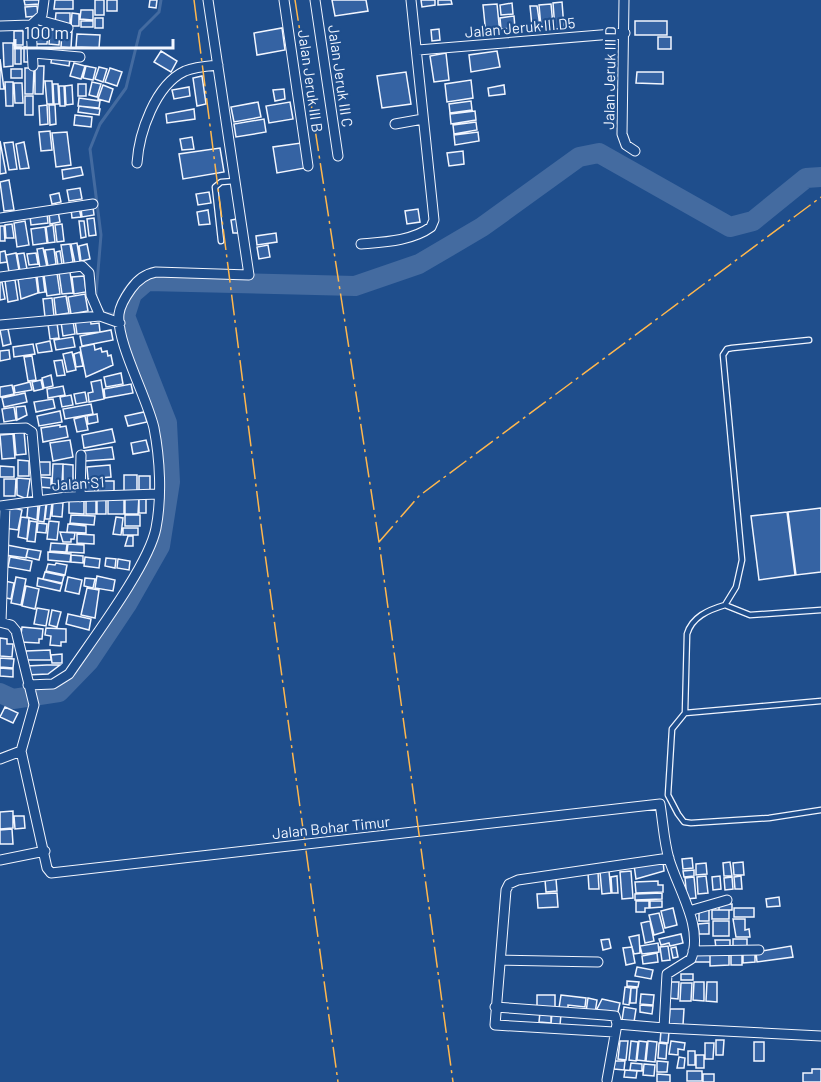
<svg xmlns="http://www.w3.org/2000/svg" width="821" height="1082" font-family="Barlow,sans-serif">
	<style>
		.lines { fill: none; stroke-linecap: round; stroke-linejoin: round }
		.stream { stroke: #446ba0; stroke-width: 3 }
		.river { stroke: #446ba0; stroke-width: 20 }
		.building { fill: #3563a3; stroke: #f2f6ff; stroke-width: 1.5 }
		.lane-casing { stroke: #f2f6ff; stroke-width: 7 }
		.street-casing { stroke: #f2f6ff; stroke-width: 11 }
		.lane { stroke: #1f4e8c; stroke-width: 4.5 }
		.street { stroke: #1f4e8c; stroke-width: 9 }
		.power { stroke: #ffb74d; stroke-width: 1.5; stroke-dasharray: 21 4.5 3 4.5; stroke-linecap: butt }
		.labels { text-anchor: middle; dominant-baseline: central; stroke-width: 4.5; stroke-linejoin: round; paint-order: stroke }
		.street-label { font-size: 15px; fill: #f2f6ff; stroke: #1f4e8c }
	</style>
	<rect width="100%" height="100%" fill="#1f4e8c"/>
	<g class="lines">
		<path class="stream" d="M96,295l5,-60 -11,-86 10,-25 26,-36 14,-57 19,-19 2,-12
			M100,307l5,6 20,3"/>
		<path class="river" d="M0,693l13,6 46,-7 30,-31 38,-57 33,-58 10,-64 -3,-59 -42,-107 7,-22 15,-13 208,5 64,-22 63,-37 97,-70 20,-4 131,74 23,-6 53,-43 15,-1"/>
	</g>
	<path class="building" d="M24,0h15v4l-14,1z
		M55,0h18v9h-19z
		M95,0h9v15h-9z
		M107,0h10v11h-10z
		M150,0h7l-1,8 -7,-1z
		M332,0h34l2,11 -33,5z
		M421,0h14v5l-13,2z
		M438,0h13l1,4 -14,1z
		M562,2l2,26 -9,1 -2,-26z
		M512,3l1,11 -12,1 -1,-10z
		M497,4l3,30 -14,1 -3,-30z
		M551,4l2,21 -12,2 -2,-22z
		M37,6l1,10 -12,1 -1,-10z
		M530,6h7l3,20h-8z
		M81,10h12v10l-13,-1z
		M56,13h14v11l-15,-1z
		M72,13l7,1v12h-8z
		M514,16l1,12 -14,1 -1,-11z
		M95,18h8v10h-8z
		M81,21h12v6h-12z
		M635,21h32v14h-32z
		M282,28l3,22 -28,5 -3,-22z
		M35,29l13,1 -1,14h-13z
		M439,29l1,11 -8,1 -1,-11z
		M50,30h10l-1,15 -10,-1z
		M14,31h9v14h-9z
		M62,32h10l-1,16 -10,-1z
		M77,34l23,1 -1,13 -23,-1z
		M658,37h13v12h-13z
		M3,43h10v23l-9,1z
		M15,47h6v17h-6z
		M24,47h6v15h-6z
		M161,51l16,10 -6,11 -17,-10z
		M497,51l3,16 -29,5 -2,-17z
		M446,53l3,27 -15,2 -4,-26z
		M52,56l18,3 -1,7 -18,-3z
		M0,59l4,30h-4z
		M74,63l11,3 -4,13 -11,-3z
		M35,66h9l-1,28h-8z
		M86,66l10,2 -3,12 -10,-2z
		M99,67l8,2 -4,13 -8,-3z
		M25,68h9l-1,26h-8z
		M110,68l12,4 -5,14 -12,-4z
		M11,69h11v9h-11z
		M406,72l5,32 -29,4 -5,-32z
		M637,72h26v12l-27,-1z
		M202,76l4,28 -9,2 -4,-28z
		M471,80l2,18 -26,4 -2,-18z
		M45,81h7l1,23h-6z
		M5,82h8v24h-7z
		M92,82l9,2 -4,13 -8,-2z
		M14,83h8l1,20h-8z
		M53,84h5l1,20h-5z
		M78,84h8v12h-8z
		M72,85l1,19 -7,1 -1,-19z
		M103,85l10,4 -4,13 -11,-3z
		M504,85l1,9 -16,2 -1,-8z
		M59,86h5l1,20h-5z
		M189,87l1,9 -16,3 -2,-9z
		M284,89l1,10 -10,2 -2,-11z
		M25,96h8v19h-8z
		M79,98l21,3 -1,7 -21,-2z
		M471,101l1,9 -22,3 -1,-9z
		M258,102l3,15 -27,5 -3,-15z
		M290,102l3,17 -24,4 -3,-17z
		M47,105l1,19 -8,1 -1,-19z
		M49,105h6l1,19 -6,1z
		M79,106l21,3 -1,6 -21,-3z
		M194,109l1,10 -28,4 -1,-9z
		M475,111l1,9 -25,4 -1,-10z
		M75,115l17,2 -1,10 -17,-2z
		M264,119l2,13 -30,5 -2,-13z
		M476,122l1,8 -23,4 -1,-9z
		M50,131l2,19 -11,1 -2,-19z
		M67,132l4,33 -15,2 -4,-34z
		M478,132l1,9 -24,4 -1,-10z
		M192,137l2,12 -12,1 -2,-11z
		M0,141l6,32 -6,1z
		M13,142l4,27 -8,1 -5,-27z
		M24,142l5,26 -9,1 -4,-25z
		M301,143l4,25 -28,5 -4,-26z
		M220,148l4,24 -41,7 -4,-25z
		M463,151l1,13 -15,2 -2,-13z
		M81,167l2,8 -20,4 -1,-9z
		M9,180l5,30 -10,1 -4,-29z
		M80,188l2,11 -13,2 -2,-11z
		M209,192l2,11 -13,2 -2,-11z
		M59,193l2,9 -9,2 -2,-9z
		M93,207l1,8 -12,2 -1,-9z
		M79,208l2,9 -9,1 -1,-9z
		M418,209l2,13 -13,2 -2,-13z
		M208,210l2,14 -11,1 -2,-13z
		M58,211l2,11 -10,2 -1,-12z
		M47,213l1,10 -17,2 -1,-9z
		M94,218l2,17 -7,1 -2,-17z
		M237,219l1,14h-5l-2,-13z
		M25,221l4,24 -12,2 -3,-24z
		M79,221h5l2,16 -5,1z
		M12,224l2,14h-8l-1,-13z
		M62,224l2,17 -7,1 -2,-17z
		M53,225l2,17 -7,1 -2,-16z
		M0,226h4l1,15h-5z
		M45,227l2,16 -14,2 -2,-16z
		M276,233l1,9 -20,3 -1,-9z
		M77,243l3,19 -5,1 -4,-19z
		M70,244l3,18 -9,2 -3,-19z
		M87,244l3,15 -9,2 -2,-15z
		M268,245l2,12 -11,2 -2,-12z
		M43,248l4,19 -7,1 -3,-19z
		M54,249l2,15 -8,2 -3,-16z
		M5,251l2,11 -7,1v-11z
		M60,251l2,13 -4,1 -2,-13z
		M16,253l3,17 -10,2 -3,-17z
		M24,253l3,16 -7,2 -3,-17z
		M36,253l2,11 -9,1 -2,-11z
		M70,272l3,21 -11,1 -3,-21z
		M57,273l3,21 -13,2 -3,-21z
		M37,276h6l2,16 -6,1z
		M84,276l2,16 -12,2 -2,-17z
		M36,277l2,16 -17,6 -3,-20z
		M15,280l3,20 -10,2 -3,-21z
		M0,282h2l3,17 -5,1z
		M85,294l3,17 -17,3 -3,-17z
		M66,296l3,17 -13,2 -2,-17z
		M52,298l2,18 -9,1 -2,-18z
		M90,318l1,6 8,-1 1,9 -23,2 -2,-14z
		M73,321l2,13 -12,2 -2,-14z
		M57,323l2,15 -9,1 -2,-15z
		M8,329l3,15 -8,2 -3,-16z
		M111,330l2,10 -31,6 -2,-10z
		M73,337l2,10 -19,3 -2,-10z
		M50,341l2,10 -14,2 -2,-9z
		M33,344l2,10 -21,3 -1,-10z
		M94,344l1,6 6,-2 1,4 5,-1 1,5 3,-1 2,10 -27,12 -6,-30z
		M9,350l1,9 -10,2v-10z
		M72,352l4,18 -9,2 -4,-18z
		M80,352l3,14 -7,1 -2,-13z
		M32,356l4,24 -8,1 -4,-24z
		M62,360l3,15 -8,1 -3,-15z
		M121,373l2,11 -17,3 -2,-10z
		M51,375l2,11 -9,2 -2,-10z
		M41,380l2,9 -9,2 -2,-9z
		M101,380l3,19 -15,3 -1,-9 5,-1 -2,-10z
		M30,382l2,8 -17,3 -1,-7z
		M131,384l2,9 -28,5 -1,-9z
		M12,385l2,9 -14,3v-10z
		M63,386l2,9 -17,3 -1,-9z
		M85,392l2,10 -11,2 -2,-10z
		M25,393l2,9 -23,5 -2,-9z
		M71,395l2,10 -11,2 -2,-10z
		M53,399l2,9 -19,4 -2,-10z
		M91,404l2,10 -28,5 -2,-10z
		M25,406l2,9 -10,5 -1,-13z
		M14,407l2,13 -12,2 -2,-13z
		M60,411l2,11 -23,4 -2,-10z
		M144,412l3,10 -19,4 -3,-10z
		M97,414l1,8 -10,2 -1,-8z
		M85,416l3,14 -11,2 -3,-13z
		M60,425v2l6,-1 2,11 -25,5 -2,-14z
		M112,429l3,13 -31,6 -2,-13z
		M24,431l2,23 -10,1 -2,-23z
		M13,434l2,24 -13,1 -2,-24z
		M70,440l3,17 -20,4 -3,-18z
		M146,440l3,11 -16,3 -2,-11z
		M112,447l2,12 -29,2 -2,-10z
		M18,460l11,1v15h-11z
		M38,462h12v13h-12z
		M53,464h10l-1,20h-10z
		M63,464l10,1v21h-10z
		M110,465l1,12 -23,2 -1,-12z
		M0,466l14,1v10h-14z
		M124,475h13v17h-13z
		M139,476h11v17h-11z
		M39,477l12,1v10l-12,-1z
		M17,478l13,1 -3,20 -10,-4z
		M4,479h12l-1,17h-11z
		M98,481h16v13h-16z
		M94,482l1,13 -11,1 -1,-13z
		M125,496h14l-1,18h-13z
		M139,497h7v16h-7z
		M108,498h16v16h-16z
		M69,499h15v15l-15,-1z
		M86,499h10v15h-10z
		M97,500h9v14h-9z
		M47,502l5,1 -2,16h-5z
		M53,502l10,1 -1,14 -10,-1z
		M40,503l6,1 -2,18 -6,-1z
		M28,505l10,1 -1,14 -10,-3z
		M9,507l13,3 -4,20 -14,-2z
		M821,508v64l-25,3 -8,-63z
		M787,512l8,63 -36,5 -8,-64z
		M71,515l24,1 -1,9 -24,-2z
		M125,515h15v11h-15z
		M21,517l8,1 -2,21 -9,-2z
		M116,517l7,1 -2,17 -8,-1z
		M30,521l7,1 -2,20 -8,-1z
		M49,521l10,1 -2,18 -10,-1z
		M38,523l9,1 -1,9 -9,-1z
		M68,524l18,2v7l-19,-1z
		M123,528h15v7h-15z
		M60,532l15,1 -1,6h-3v3h-8z
		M77,534l17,1v9l-17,-1z
		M128,536h5v10h-8z
		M51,543l16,1 -1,8 -16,-1z
		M68,544l16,1v8l-17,-1z
		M7,545l21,4 -2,9 -21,-3z
		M28,549l13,2 -2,9 -13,-3z
		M48,552l23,2 -1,8 -22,-2z
		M71,555l12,1v7l-12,-1z
		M10,557l22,4 -2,10 -22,-4z
		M85,557l15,2 -1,9 -15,-2z
		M106,558l10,1 -1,9 -10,-2z
		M118,559l12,2 -1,9 -12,-2z
		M56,563l11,2 -2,10 -19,-4 2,-7 7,1z
		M45,572l19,4 -2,7 -19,-4z
		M97,576l18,4 -2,11 -18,-3z
		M16,577l10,2 -5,26 -10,-2z
		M68,577l14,3 -3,14 -14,-3z
		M38,578l24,6 -2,7 -23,-5z
		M85,578l10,1 -2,9 -9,-2z
		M5,581l9,2 -3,16 -9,-2z
		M26,586l13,3 -4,20 -13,-3z
		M87,588l12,2 -4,28 -14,-3z
		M37,608l12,2 -3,16 -12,-2z
		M52,610l9,2 -4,15 -8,-2z
		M68,614l23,5 -2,11 -23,-6z
		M22,627l21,2 -1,10h-3v4l-19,-1z
		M46,628l20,1v13h-5v4l-11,-1 1,-9 -6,-1z
		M0,638l7,1v5h6l-1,13 -12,-1z
		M50,650l1,10h-25v-9z
		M62,654v9h-10l-1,-8z
		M0,658l14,1 -1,9 -13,-1z
		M47,665h13l-12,9 -22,1v-9z
		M0,668l13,1v8l-13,-1z
		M5,707l13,6 -5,10 -13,-6z
		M13,811v17l-13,1v-17z
		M14,816h10l1,12 -10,1z
		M12,829l1,15h-13v-14z
		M692,858l1,10 -10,1 -1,-10z
		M663,861l1,10 -28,8 -2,-14z
		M730,862l2,14h-8l-1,-13z
		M743,862l1,13h-10l-1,-12z
		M706,863l1,11 -11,1v-11z
		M694,870v6l-10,1 -1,-6z
		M609,871l2,22 -9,1 -2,-22z
		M631,871l2,27 -11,1 -2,-27z
		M598,872l1,17h-10l-1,-16z
		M617,876l1,17h-6l-1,-16z
		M706,876l2,17 -10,1 -1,-17z
		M720,876l1,13 -8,1 -1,-13z
		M741,876l1,13h-7l-1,-12z
		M694,877l2,21 -9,1 -2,-21z
		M732,877l1,12 -8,1 -1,-12z
		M556,879l1,12 -11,1 -1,-12z
		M658,881v4h5v7l-27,1 -1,-11z
		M557,893l1,14 -20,1 -1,-14z
		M662,893v6l-27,1v-6z
		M779,897l1,9 -13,1 -1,-8z
		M636,901h13v7h-4v4h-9z
		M650,901h12v6l-12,1z
		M719,904h13v6h-13z
		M673,908l4,17 -12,3 -4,-17z
		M734,908h20v9h-20z
		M699,910h10v11h-10z
		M712,910h17v9h-17z
		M659,913l5,19 -10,3 -5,-20z
		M733,919h12v11l4,-1 1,8h-14z
		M650,921l4,20 -9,2 -4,-20z
		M713,921h16v15h-16z
		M709,923v11h-10l-1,-10z
		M681,934l2,9 -13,3 -1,-3 -8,2 -2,-6z
		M639,935l1,18 -6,1 -5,-17z
		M609,939l2,9 -8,2 -2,-10z
		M733,939h14v8h-14z
		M715,940h15v8h-14z
		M658,943l1,9 -17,2 -2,-8z
		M668,946l2,14 -8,1 -2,-14z
		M791,946l2,11 -36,5 -1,-10z
		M632,947l3,16 -9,2 -3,-17z
		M676,947l2,10 -5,1 -2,-10z
		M657,953l1,9 -15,2 -1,-8z
		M694,953h16v9h-16z
		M710,953h19v12l-19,1z
		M731,953h11v12h-11z
		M743,953h12v9l-12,1z
		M637,967l16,3 -2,9 -16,-3z
		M681,974h12v6h-12z
		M627,981l12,1 -1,5 -11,-1z
		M669,982h10l-1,17 -10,-1z
		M694,982h10v19l-11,-1z
		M707,982h10v20l-11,-1z
		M681,983h11l-1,18h-11z
		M625,987l6,1 -2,17 -6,-1z
		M631,988h6l-1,15h-6z
		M641,994l13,1 -1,10 -13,-1z
		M537,995h18v12h-18z
		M561,995l25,3 -1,9 -17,-2v5l-9,-2z
		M588,998l9,2 -2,13 -9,-1z
		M602,999l18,4 -3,13 -21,-5z
		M640,1005l13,1 -1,8 -12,-2z
		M624,1007l12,2 -2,13 -12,-2z
		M670,1009h14l-1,16 -14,-1z
		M540,1012l11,1v10l-12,-1z
		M552,1013l9,1 -1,11 -9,-1z
		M661,1031l8,1 -1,11 -8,-1z
		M716,1040h8l-1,15h-7z
		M620,1041h8l-2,19 -8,-1z
		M631,1041l7,1 -2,19 -7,-1z
		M639,1041l8,1 -2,19 -8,-1z
		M648,1041l9,1 -2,20 -9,-1z
		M671,1041l14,2 -1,7 -6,-1v6l-9,-1z
		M754,1042h10v19h-10z
		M659,1043l8,1 -1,15 -8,-1z
		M705,1043h9l-1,16h-8z
		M688,1051h7v14h-7z
		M696,1055h8v13h-8z
		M679,1057l6,1 -1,10h-7z
		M615,1061h10l-1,9 -10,-1z
		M657,1061l11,1 -1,10h-10z
		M631,1063l11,1v7l-12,-1z
		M644,1064l11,1 -1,11 -11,-1z
		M812,1069h9v13h-18v-9h9z
		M625,1070l12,1 -1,7 -12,-1z
		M687,1071h15v10h-15z
		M657,1074l13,1v7h-13z
		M703,1074h11v8h-11z"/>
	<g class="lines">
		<defs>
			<path id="lane" d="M221,241l-6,-54 6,-5 13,-1
				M809,340l-77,8 -5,1 -4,6 19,205 -6,27 -11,18c-17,5 -33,12 -38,29l-2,79 -13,16 -4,66 10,19 6,8 7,1 78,-5 52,-8
				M725,605l25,10 71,-5
				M685,713l136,-12"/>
			<path id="street" d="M284,0l24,166
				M315,0l23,156
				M624,0l-2,134 4,11 9,6
				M39,20l29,8
				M31,25l2,41
				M0,26l31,-1 11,-10 2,-15
				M418,50l207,-17
				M33,53l47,4
				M395,124l28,-5
				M137,163c2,-30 18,-78 48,-92 10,-4 23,-5 33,-6
				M0,218l93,-14
				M361,244c23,-2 51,-3 70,-17l3,-7 -23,-220
				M0,277l82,-11 7,7 2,22 9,21 20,7
				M0,325l100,-9
				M0,429l26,-1 6,4 6,69
				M80,497l1,-42
				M0,506l67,-9 92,-3
				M0,622l11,3 5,6 18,74 -13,46 26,117 4,5 609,-69c3,18 4,38 9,55 9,30 35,69 22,100l-24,15 -3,54 157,8
				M1,622l4,-116
				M28,685l25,-1 16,-10c23,-34 80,-109 87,-146 6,-31 4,-69 -2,-100 -7,-31 -38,-86 -35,-114 1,-8 7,-18 12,-25 7,-10 14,-15 25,-17l93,3 -41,-275
				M0,759l21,-8
				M0,860l45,-9
				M689,911l38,-11
				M693,951l66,-1
				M501,960l97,2
				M495,1007l110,8 10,1 2,8
				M614,1032l-119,-7 11,-135 3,-6 9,-4 151,-22
				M607,1080l10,-56 47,4"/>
		</defs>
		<use href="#lane" class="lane-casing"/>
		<use href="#street" class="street-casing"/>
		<use href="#lane" class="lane"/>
		<use href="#street" class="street"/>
		<path class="power" d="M194,0l67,525 77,557
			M295,0l84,542 74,540
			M379,542l40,-46 402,-299"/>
	</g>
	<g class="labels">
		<g class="street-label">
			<text transform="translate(520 27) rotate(-5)">Jalan Jeruk III D5</text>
			<text transform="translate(341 76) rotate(82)">Jalan Jeruk III C</text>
			<text transform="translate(609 78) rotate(-89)">Jalan Jeruk III D</text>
			<text transform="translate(311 81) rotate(82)">Jalan Jeruk III B</text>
			<text transform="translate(78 483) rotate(-4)">Jalan S1</text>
			<text transform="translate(331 827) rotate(-6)">Jalan Bohar Timur</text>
		</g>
	</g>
	<path d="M15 39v9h158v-9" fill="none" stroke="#f2f6ff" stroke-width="3"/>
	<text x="24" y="39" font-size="18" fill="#f2f6ff" stroke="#1f4e8c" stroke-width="4.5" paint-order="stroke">100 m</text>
</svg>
